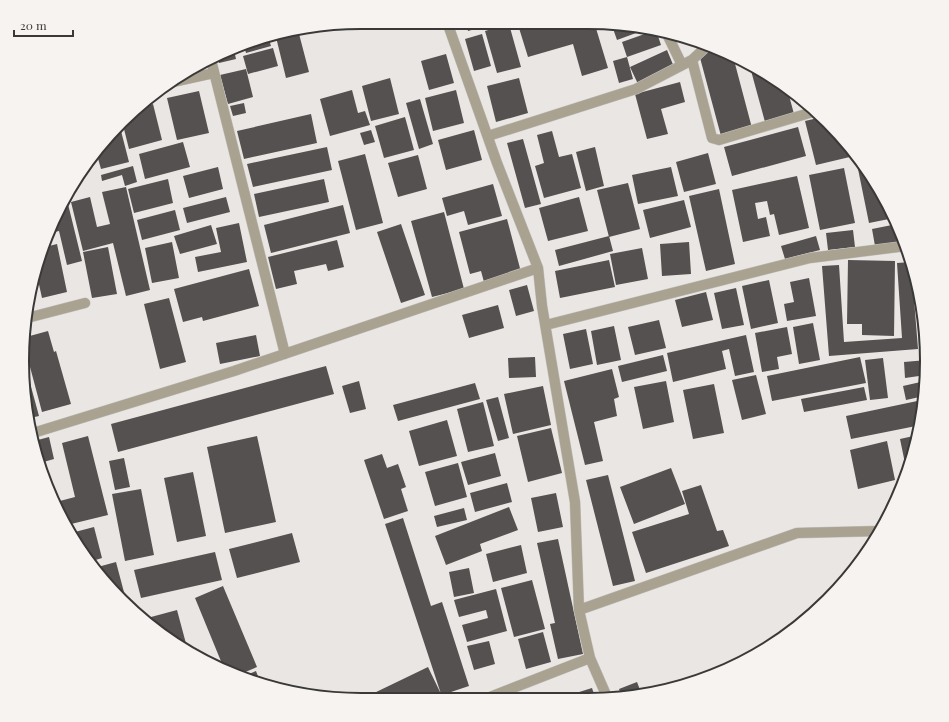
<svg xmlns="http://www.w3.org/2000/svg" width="949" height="722" font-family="'Playfair Display',serif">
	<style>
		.building { fill: #545150 }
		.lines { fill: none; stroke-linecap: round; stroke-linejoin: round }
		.minor-casing { stroke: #c6c3c1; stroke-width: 11 }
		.minor { stroke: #a9a290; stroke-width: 10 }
		.rim { fill: none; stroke: #3a3938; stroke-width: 2 }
	</style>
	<rect width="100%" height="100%" fill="#e9e6e3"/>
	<path class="building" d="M465,22h20l1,4 -18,5z
		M536,23h42l2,6 15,-4 13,43 -26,8 -9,-32 -45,13 -9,-29z
		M611,23l36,6 -30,11z
		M509,24l12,43 -24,6 -12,-42z
		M298,30l11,42 -23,6 -11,-45z
		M656,30l5,15 -34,12 -5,-15z
		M482,34l9,32 -17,5 -9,-32z
		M268,36l3,10 -25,7 -2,-7z
		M273,48l5,18 -30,8 -5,-18z
		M234,50l2,9 -17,4 -2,-6z
		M667,50l7,17 -36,17 -8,-17z
		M713,51l21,9 18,68 -31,8 -22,-82z
		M446,54l8,29 -25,7 -8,-29z
		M627,57l6,22 -14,4 -6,-22z
		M750,67l27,12 10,9 7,26 -29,8z
		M246,69l7,28 -25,7 -8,-29z
		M390,78l9,36 -28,7 -9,-35z
		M519,78l9,35 -32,9 -9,-36z
		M680,82l5,20 -24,7 7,25 -21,5 -12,-45z
		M352,90l6,23 7,-2 5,14 -40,11 -10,-37z
		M456,90l8,33 -31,8 -8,-33z
		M199,91l10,42 -32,7 -10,-42z
		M420,99l13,45 -14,5 -13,-46z
		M244,103l2,10 -13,3 -3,-10z
		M153,104l9,36 -33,9 -7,-28 17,-13z
		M311,114l6,29 -73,16 -7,-28z
		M405,117l9,33 -30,8 -9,-32z
		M822,117l31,34 1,5 -38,9 -11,-44z
		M798,127l8,29 -74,20 -8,-29z
		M371,130l4,12 -11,3 -4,-12z
		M474,130l8,30 -36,10 -8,-30z
		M121,131l8,31 -28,7 -4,-14 16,-22z
		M552,131l7,26 13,-3 9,34 -37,10 -9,-32 9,-3 -7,-28z
		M523,139l18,65 -16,4 -18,-65z
		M183,142l7,25 -45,12 -6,-25z
		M327,147l5,23 -79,17 -6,-23z
		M595,147l9,39 -18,5 -10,-39z
		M708,153l8,31 -32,8 -8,-30z
		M365,154l18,69 -27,7 -18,-69z
		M418,155l9,34 -29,8 -10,-34z
		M133,166l4,16 -12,4 -3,-11 -20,6 -1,-6z
		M218,167l5,22 -34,9 -6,-22z
		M671,167l7,29 -40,8 -6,-29z
		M865,167l5,5 24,46 -25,5 -11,-54z
		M844,168l11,55 -35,7 -11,-55z
		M797,176l12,52 -30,7 -5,-21 -4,1 -3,-14 -12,2 3,16 8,-2 4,19 -27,6 -11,-52z
		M168,179l5,24 -39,10 -6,-24z
		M324,179l5,23 -70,15 -5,-23z
		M628,183l12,46 -31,8 -12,-47z
		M493,184l9,32 -34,9 -4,-14 -17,5 -5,-18z
		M126,187l24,103 -24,6 -13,-53 -30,8 -12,-49 19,-5 7,30 13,-3 -8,-32z
		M719,189l16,75 -29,7 -17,-75z
		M226,197l4,15 -43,11 -4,-15z
		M579,197l9,34 -40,10 -9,-33z
		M684,200l7,27 -41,11 -7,-28z
		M68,204l14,57 -15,4 -8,-34 -9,2v-1l7,-21 4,-6z
		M343,205l7,28 -79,20 -7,-28z
		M175,210l5,20 -38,10 -5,-20z
		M444,212l20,77 -32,8 -21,-76z
		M507,219l14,53 -37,10 -3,-11 -11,3 -11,-42z
		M239,223l8,39 -49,10 -3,-15 26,-5 -5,-24z
		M401,224l24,71 -24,8 -24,-71z
		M897,224l7,17 -29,5 -3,-17z
		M211,225l6,19 -37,10 -6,-18z
		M853,230l2,17 -27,3 -2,-17z
		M609,236l4,15 -54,15 -4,-16z
		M816,236l4,14 -35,9 -4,-13z
		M337,240l7,27 -16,4 -2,-7 -32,7 3,13 -21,5 -8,-32z
		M172,242l7,36 -27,5 -7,-35z
		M689,242l2,32 -29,2 -2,-32z
		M57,244l10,48 -25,6 -6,-27 9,-24z
		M108,247l9,47 -25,4 -9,-46z
		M642,248l6,31 -32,6 -6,-31z
		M609,260l6,27 -55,11 -5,-27z
		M848,260l47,1 -1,75 -32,-1v-11h-15z
		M911,262l7,87 -89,7 -7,-90 17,-1 5,77 58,-4 -5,-75z
		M249,269l10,37 -56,15 -1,-4 -19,5 -9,-33z
		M809,278l7,38 -29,5 -3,-17 10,-2 -4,-20z
		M769,280l9,43 -27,6 -9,-43z
		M527,285l7,26 -18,5 -7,-26z
		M736,288l8,37 -22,4 -8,-36z
		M706,292l7,28 -31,7 -7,-27z
		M169,298l17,64 -26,7 -16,-65z
		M498,305l6,23 -35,10 -7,-23z
		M659,320l7,28 -31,7 -7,-28z
		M923,320l3,28h-5z
		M813,323l7,37 -21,4 -6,-37z
		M614,326l7,34 -24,5 -6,-34z
		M787,327l5,27 -15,3 2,12 -17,3 -7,-39z
		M586,329l7,35 -23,5 -7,-35z
		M48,331l6,21 2,-1 15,53 -29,8 -17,-64 1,-11z
		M256,335l4,21 -40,8 -4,-21z
		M746,335l8,37 -19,4 -6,-27 -7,2 4,18 -53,13 -6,-29z
		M663,355l4,16 -45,11 -4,-16z
		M535,357l1,20 -27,1 -1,-20z
		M860,357l6,26 -94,18 -5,-25z
		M883,358l5,40 -18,2 -5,-40z
		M927,360l-1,15 -21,3 -1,-16z
		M24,361l15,55 -9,2 -7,-35z
		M326,366l8,28 -216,58 -7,-28z
		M612,369l7,28 -5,2 3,17 -23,6 9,39 -18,4 -21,-84z
		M756,375l10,39 -24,6 -10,-40z
		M359,381l7,28 -16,4 -8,-27z
		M666,381l8,41 -31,7 -9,-42z
		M925,381l-1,15 -18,4 -3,-14z
		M475,383l5,16 -82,22 -5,-16z
		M714,384l10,49 -31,6 -10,-49z
		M543,386l8,39 -38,9 -9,-40z
		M864,387l3,13 -63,12 -3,-13z
		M498,397l11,41 -11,3 -12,-41z
		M922,400l-1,25 -70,14 -5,-23z
		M483,402l11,44 -26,6 -11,-43z
		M447,420l10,36 -38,10 -10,-35z
		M551,428l11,45 -34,9 -11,-46z
		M918,435l-11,38 -7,-34z
		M88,436l20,79 -41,10 -11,-23 19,-5 -13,-54z
		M257,436l19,86 -51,11 -18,-86z
		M49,437l5,22 -14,4 2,11 -8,-33z
		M887,441l8,39 -37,9 -8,-39z
		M495,453l6,23 -33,9 -7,-23z
		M382,454l5,14 11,-4 8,23 -5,2 7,22 -24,8 -20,-59z
		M124,458l6,29 -15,3 -6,-29z
		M458,463l9,34 -32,9 -10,-34z
		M671,468l14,36 -51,20 -14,-37z
		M193,472l13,64 -29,6 -13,-64z
		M608,475l27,106 -22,5 -27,-106z
		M507,483l5,19 -37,10 -5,-19z
		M701,485l16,46 6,-1 6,16 -83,27 -14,-41 57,-18 -7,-23z
		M141,489l13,66 -29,6 -13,-67z
		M556,493l7,34 -25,5 -7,-34z
		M509,507l9,23 -38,14 2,7 -36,14 -11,-29z
		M464,508l3,12 -30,7 -3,-11z
		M403,518l28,88 11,-4 27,84 -33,11h-62l-2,-3 56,-27 13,27 -56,-170z
		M94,527l8,31 -13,4 -10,-12 -8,-17z
		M292,533l8,29 -63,16 -8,-29z
		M558,539l25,115 -25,5 -8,-35 5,-1 -18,-80z
		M521,545l6,28 -34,9 -7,-28z
		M215,552l7,28 -81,18 -7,-28z
		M116,562l9,34 -6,2 -25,-30z
		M469,568l5,25 -20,4 -5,-25z
		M532,580l13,49 -31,8 -13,-49z
		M223,586l34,81 -21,9 -11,-5 -30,-73z
		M496,589l11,42 -40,11 -5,-17 26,-7 -2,-8 -27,7 -5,-17z
		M177,610l11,41 -15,-8 -20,-16 -2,-10z
		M543,632l8,30 -25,7 -8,-30z
		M489,641l6,23 -21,6 -7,-24z
		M256,671l4,11 -18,-5z
		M637,682l5,13 -20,2 -3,-8z
		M592,688l3,9h-32z"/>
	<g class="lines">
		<defs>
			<path id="minor" d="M447,22l50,141 41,105 4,38 33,196 4,108 11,48 17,39
				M666,32l16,33
				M211,60l74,294
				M692,60l20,78 7,2 97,-29
				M173,82l41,-9
				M488,136l148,-47 56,-29 14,-13
				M27,318l58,-15
				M546,325l264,-67 96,-12
				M33,433l201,-62 304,-103
				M579,610l218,-77 83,-2
				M490,697l100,-39"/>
		</defs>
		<use href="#minor" class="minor-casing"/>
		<use href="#minor" class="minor"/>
	</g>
	<path d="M0 0H949V722H0ZM361 29H588A332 332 0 0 1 920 361V361A332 332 0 0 1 588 693H361A332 332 0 0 1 29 361V361A332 332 0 0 1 361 29Z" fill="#f6f3f1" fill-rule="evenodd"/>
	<path class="rim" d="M361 29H588A332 332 0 0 1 920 361V361A332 332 0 0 1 588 693H361A332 332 0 0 1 29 361V361A332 332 0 0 1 361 29Z"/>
	<path d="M14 30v6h59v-6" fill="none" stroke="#3a3938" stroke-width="2"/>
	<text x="20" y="30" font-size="12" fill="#3a3938" stroke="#f6f3f1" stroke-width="3" paint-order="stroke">20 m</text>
</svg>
